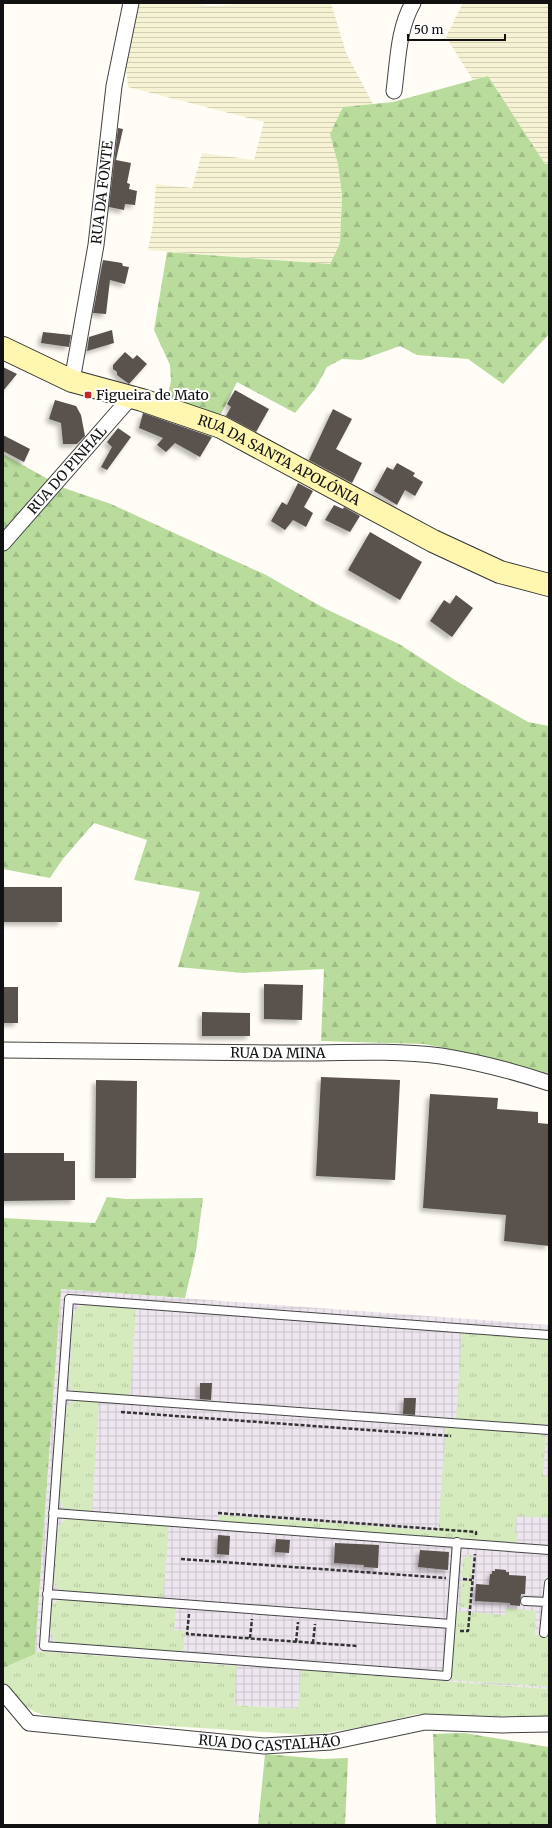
<svg xmlns="http://www.w3.org/2000/svg" width="552" height="1828" font-family="Merriweather,serif">
	<style>
		.industrial { fill: url(#industrial-grid) }
		.farmland { fill: url(#farmland-rules) }
		.grass { fill: url(#grass-tufts) }
		.forest { fill: url(#forest-firs) }
		.building { fill: #5a524d; filter: url(#shadow) }
		.lines { fill: none; stroke-linecap: round; stroke-linejoin: round }
		.lane-casing { stroke: #444; stroke-width: 10 }
		.street-casing { stroke: #444; stroke-width: 17 }
		.secondary-casing { stroke: #333; stroke-width: 24 }
		.path { stroke: #333; stroke-width: 2.5; stroke-dasharray: 4 2; stroke-linecap: butt }
		.lane { stroke: #fff; stroke-width: 8 }
		.street { stroke: #fff; stroke-width: 15 }
		.secondary { stroke: #fff6b0; stroke-width: 22 }
		.poi-dot { fill: #c4262e; stroke: #fff; stroke-width: 1.5 }
		.labels { text-anchor: middle; dominant-baseline: central; stroke-width: 4; stroke-linejoin: round; paint-order: stroke }
		.street-label { font-size: 14px; fill: #111; stroke: #fff }
		.poi-label { font-size: 14px; fill: #111; stroke: #fff; text-anchor: start }
	</style>
	<defs>
		<pattern id="industrial-grid" width="8" height="8" patternUnits="userSpaceOnUse"><rect width="8" height="8" fill="#eee6ef"/><path d="M0 4h8M4 0v8" fill="none" stroke="#cbc4cc"/></pattern>
		<pattern id="farmland-rules" width="6" height="5" patternUnits="userSpaceOnUse"><rect width="6" height="5" fill="#f6f3d4"/><path d="M0 2.5h6" fill="none" stroke="#d2cfb5"/></pattern>
		<pattern id="grass-tufts" width="24" height="20" patternUnits="userSpaceOnUse"><rect width="24" height="20" fill="#d5ebbd"/><path d="M3 7l-1-3M5 7V3M7 7l1-3M15 17l-1-3M17 17v-4M19 17l1-3" fill="none" stroke="#b6c8a1"/></pattern>
		<pattern id="forest-firs" width="22" height="20" patternUnits="userSpaceOnUse"><rect width="22" height="20" fill="#b9dc9c"/><path d="M5 1l3.5 6h-7zM16 11l3.5 6h-7z" fill="#9ebc85"/></pattern>
		<filter id="shadow"><feDropShadow dx="-3.5" dy="3.5" stdDeviation="2" flood-color="#0004"/></filter>
	</defs>
	<rect width="100%" height="100%" fill="#fffdf5"/>
	<path class="industrial" d="M61,1289l488,36v364l-247,-19 -4,39 -64,-4 2,-39 -201,-15z"/>
	<path class="farmland" d="M131,3h56l23,3 46,-3h75l15,50 27,51 -30,3 -5,57 4,31 -2,48 -10,21 -182,-14 5,-26 3,-40 36,4 10,-35 52,7 10,-38 -136,-35 -3,-29z
		M463,3h86v161h-4l-57,-88 -15,4 -27,-43z"/>
	<path class="grass" d="M86,1305l50,4 -6,87 -51,-3 -8,-4 -2,-4 4,-70 5,-8z
		M462,1333l87,6v88l-93,-7z
		M76,1399l23,2 -7,111 -28,-4 -5,-8 7,-91 1,-4z
		M446,1426l100,8 -3,42 6,1v41l-32,-2 -2,17h3l-1,10 -298,-22v-6l219,16z
		M69,1518l100,8 -6,74 -103,-9 -5,-6 -1,-4 3,-51 5,-8z
		M467,1555h5l-1,23 -9,-1 1,-19h4z
		M462,1581h9l-2,27 -9,-1z
		M64,1599l112,9 -2,22 11,1 -2,22 -127,-11c-7,-6 -9,-30 -4,-37 3,-4 8,-5 12,-6z
		M505,1608l31,3 -1,24 14,1v51l-98,-7 5,-69 49,4z
		M35,1651l202,15 -3,39 64,4 3,-39 248,19v29l-131,-4 -61,14 -47,7 -221,-14 -41,-5 -13,-4 -14,-8 -18,-21v-15l31,-14z"/>
	<path class="forest" d="M488,76l57,88h4v170l-46,50 -35,-25 -51,-4 -17,-9 -39,14 -19,-1 -15,8 -12,22 -20,24 -58,-31 -17,34 -54,-14 5,-21 -1,-16 -16,-35 13,-78 163,12 10,-21 2,-48 -4,-31 -8,-30 13,-27 50,-5z
		M3,454l61,34 47,16 155,71 56,32 77,37 59,38 70,40 21,4v355l-104,-33 -22,-4 -102,-3 3,-72 -81,4 -65,-6 22,-75 -66,-12 13,-40 -53,-17 -32,37 -12,18 -47,-9z
		M107,1197l19,2 77,-1 -7,53 -11,47 -124,-9 -26,362v3l-32,14v-450l92,5z
		M464,1733l85,14v78h-113l-3,-91z
		M265,1754l58,5 25,-1 -3,67h-87z"/>
	<path class="building" d="M118,128l5,1 -7,31 15,3 -4,20 3,1 -1,5 8,2 -2,14 -10,-1 -1,6 -15,-3z
		M103,260l19,3 1,3 6,1 -4,17 -15,-4 -4,34 -13,-1z
		M112,330l2,13 -27,8 2,-14z
		M43,332l28,3 -2,12 -28,-4z
		M125,352l8,7 4,-4 10,9 -18,20 -12,-9v-3l-4,-3v-4z
		M3,367l14,7 -14,17z
		M235,390l34,19 -13,23 -30,-16 5,-9 -4,-3z
		M55,400l21,6 5,9 4,21 -8,8h-14l-2,-21 -12,-4z
		M333,409l19,10 -16,30 26,14 -10,20 -43,-23z
		M143,413l69,24 -12,20 -25,-14 -9,9 -9,-7 6,-7 -24,-10z
		M118,428l13,9 -24,33 -6,-3 11,-20 -5,-5z
		M3,435l27,14 -6,13 -21,-11z
		M397,463l18,10 -2,3 10,6 -8,14 -10,-6 -8,15 -23,-14 13,-24 6,3z
		M298,483l15,8 -9,16 9,6 -7,14 -13,-7 -8,10 -14,-9 11,-19 5,3z
		M334,505l9,4 1,-2 16,9 -10,16 -25,-12z
		M370,532l52,30 -22,38 -52,-30z
		M456,595l17,13 -21,29 -22,-16 14,-21 6,4z
		M3,887h59v35h-59z
		M264,984l39,1 -1,35 -38,-1z
		M3,987h15v36h-15z
		M202,1012l48,1v23h-48z
		M321,1077l79,3 -5,100 -79,-4z
		M96,1080l41,1 -1,97h-41z
		M430,1094l68,4 -1,11 41,3v11l11,1v122l-45,-5 2,-26 -83,-7z
		M3,1153h61v8h11v39l-72,1z
		M200,1383h12l-1,17 -11,-1z
		M404,1398h12l-1,17 -12,-1z
		M218,1535l12,1 -1,19 -12,-1z
		M276,1539l14,1 -1,13 -14,-1z
		M335,1543l44,2 -1,23 -14,-1v-2l-30,-2z
		M420,1550l29,2 -1,18 -30,-3z
		M495,1569l11,1v2h3v3l17,1 -1,18h-4l-1,12 -10,-1v-2l-35,-2 1,-17 13,1 1,-11h2v-3h3z"/>
	<g class="lines">
		<defs>
			<path id="lane" d="M62,1395l487,35
				M53,1513l496,37
				M457,1542l-10,134 -403,-30 25,-347 480,36
				M47,1594l404,30
				M525,1601l22,1
				M544,1633l5,-50"/>
			<g id="street">
				<path d="M394,91c4,-30 4,-62 19,-88"/>
				<path id="s1" d="M72,381l24,-136 18,-159 17,-83"/>
				<path id="s2" d="M3,543l128,-146"/>
				<path id="s3" d="M3,1050c90,1 179,2 269,3 56,1 113,-4 169,3 37,6 72,15 108,27"/>
				<path id="s4" d="M3,1692l26,31 235,23 67,-4 94,-20 77,3 47,-1"/>
			</g>
			<g id="secondary">
				<path id="s5" d="M3,348l69,33 70,19 79,27 212,114 67,31 49,13"/>
			</g>
		</defs>
		<use href="#lane" class="lane-casing"/>
		<use href="#street" class="street-casing"/>
		<use href="#secondary" class="secondary-casing"/>
		<path class="path" d="M121,1412l330,24
			M218,1513l258,19v3
			M181,1559l265,19
			M463,1579l9,1
			M189,1614l-2,20 171,12
			M460,1631h8l7,-77
			M250,1638l2,-19
			M296,1642l2,-20
			M313,1643l2,-19"/>
		<use href="#lane" class="lane"/>
		<use href="#street" class="street"/>
		<use href="#secondary" class="secondary"/>
	</g>
	<rect class="poi-dot" x="84" y="391" width="8" height="8" rx="2"/>
	<g class="labels">
		<g class="street-label">
			<text stroke="none"><textPath href="#s1" startOffset="191">RUA DA FONTE</textPath></text>
			<text stroke="none"><textPath href="#s5" startOffset="299">RUA DA SANTA APOLÓNIA</textPath></text>
			<text stroke="none"><textPath href="#s2" startOffset="97">RUA DO PINHAL</textPath></text>
			<text stroke="none"><textPath href="#s3" startOffset="275">RUA DA MINA</textPath></text>
			<text stroke="none"><textPath href="#s4" startOffset="282">RUA DO CASTALHÃO</textPath></text>
		</g>
		<g class="poi-label">
			<text x="96" y="395">Figueira de Mato</text>
		</g>
	</g>
	<rect width="552" height="1828" fill="none" stroke="#111111" stroke-width="8"/>
	<path d="M408 34v6h97v-6" fill="none" stroke="#111111" stroke-width="2"/>
	<text x="414" y="34" font-size="12" fill="#111111" stroke="#ffffff" stroke-width="3" paint-order="stroke">50 m</text>
</svg>
